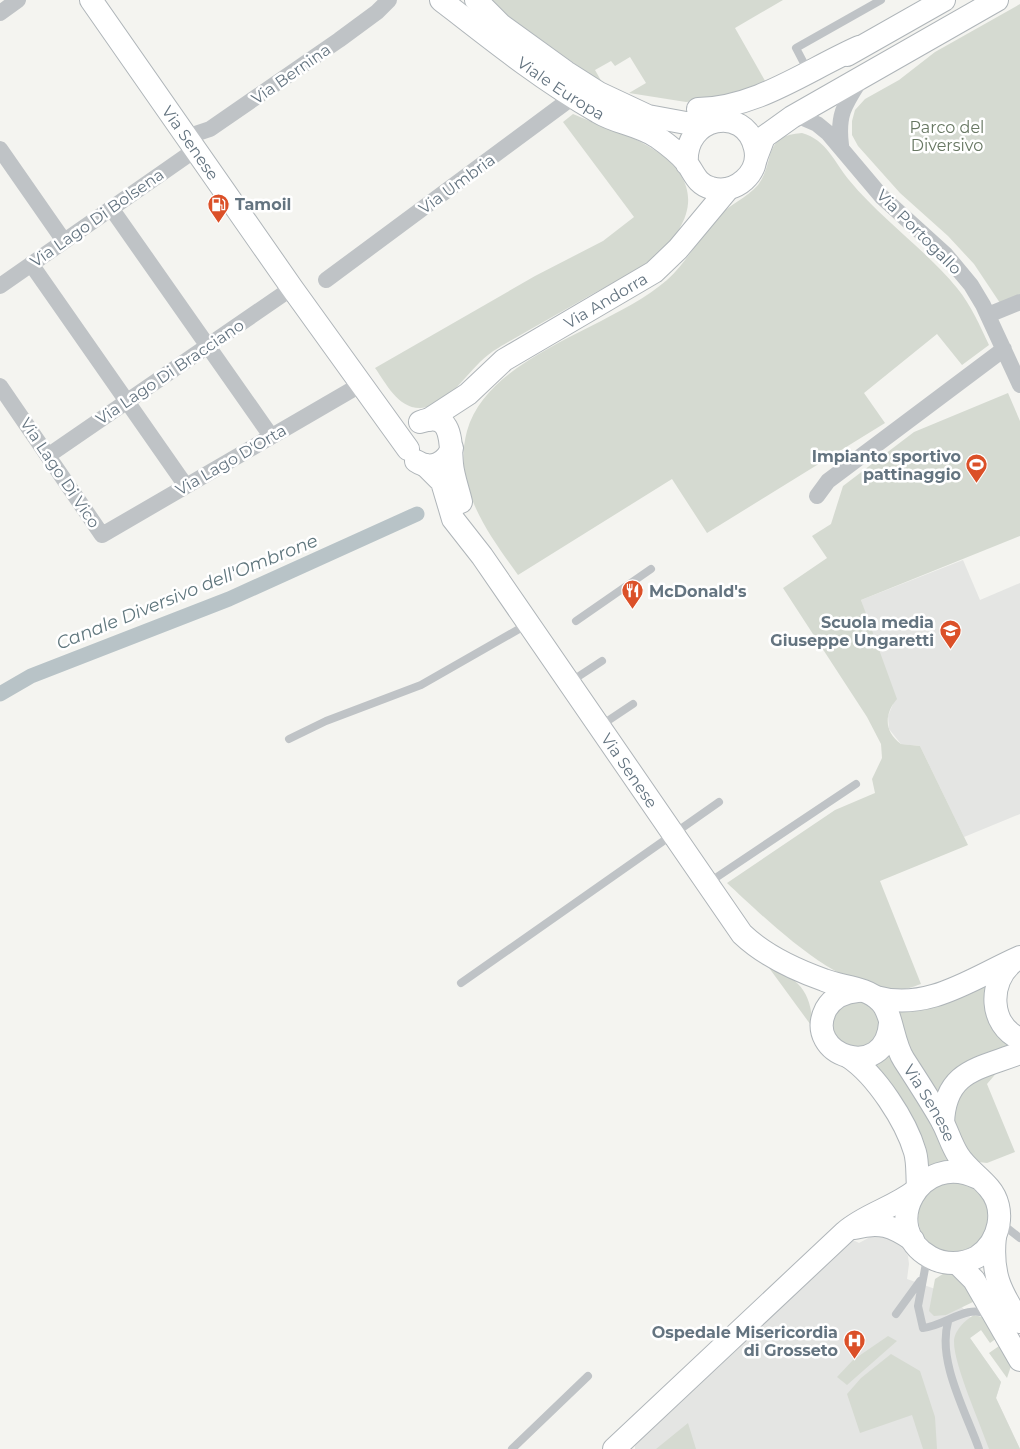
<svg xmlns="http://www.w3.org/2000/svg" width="1020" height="1449" font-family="Montserrat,sans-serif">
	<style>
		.built { fill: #e4e5e3 }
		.green { fill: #d5dad1 }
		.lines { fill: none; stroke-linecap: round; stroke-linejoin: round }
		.canal { stroke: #b8c3c7; stroke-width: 15 }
		.secondary-casing { stroke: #afb5b9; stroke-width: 24 }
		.lane { stroke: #bfc3c6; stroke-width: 8 }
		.street { stroke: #bfc3c6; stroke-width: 16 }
		.secondary { stroke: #fff; stroke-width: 22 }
		.labels { text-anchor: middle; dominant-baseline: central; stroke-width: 5; stroke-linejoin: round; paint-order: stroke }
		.street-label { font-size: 16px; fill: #647480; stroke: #fff }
		.park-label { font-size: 16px; fill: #677762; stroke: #fff }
		.poi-label { font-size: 16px; font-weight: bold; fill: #647480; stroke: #fff; text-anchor: end }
		.water-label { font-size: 18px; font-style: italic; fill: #5f767d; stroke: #fff }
	</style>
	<rect width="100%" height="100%" fill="#f4f4f0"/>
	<path class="built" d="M963,560l17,40 40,-17v231l-56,23 -44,-91 -19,-2 -12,-15 -1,-13 5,-12 -32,-104z
		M872,1236h15l13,8 8,12 1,8 -2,15 45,16 29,35 -11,8 31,44 -5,16 24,51h-385v-7l202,-188 16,-14 6,3z"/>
	<path class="green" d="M491,0h292l-48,28 33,58 -33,12 -49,4 -57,-9 17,-10 -16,-26 -15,9 -4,-5 -16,9 8,14 -99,-71z
		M1020,4v290l-20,9 -26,-39 -26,-28 -48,-43 -42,-47 -6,-11v-14l3,-11 10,-11 34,-19 36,-28z
		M573,114c28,12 61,21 86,39 49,35 30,78 -11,109 -18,14 -40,23 -59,34 -26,15 -53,30 -79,45 -7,4 -16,9 -22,14 -21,16 -39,51 -67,53 -23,1 -35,-25 -46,-40l160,-92 68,-35 31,-24 -71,-95z
		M802,133c25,7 32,29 47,47 33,40 76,69 108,108 14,17 23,38 32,57l-27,20 -25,-31 -73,59 21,30 -178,110 -35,-54 -154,96c-30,-42 -66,-89 -51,-144 21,-76 144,-102 200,-151 20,-18 32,-42 50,-62 11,-13 30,-20 41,-33 18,-24 3,-49 44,-52z
		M1008,393l12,28v115l-159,64 36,99c-13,15 -13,33 4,45l19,2 48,99 -88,36 41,103c-8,3 -17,6 -26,6 -56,2 -129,-71 -168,-107l108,-73 40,-17 -3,-14 10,-21 -1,-14 -14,-27 -84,-129 44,-30 -15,-22 19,-12 12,-38 71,-54z
		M764,961c34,19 47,27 49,67z
		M992,981l28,63 -80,54 -34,-46 -9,-45z
		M833 1024a23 23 0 1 1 46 0a23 23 0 1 1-46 0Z
		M890,1054l29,40 31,66 -24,7 -52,-103z
		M999,1070l-12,14 28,68 -28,11 -17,-2 -18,-40 11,-36z
		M918 1217a35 35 0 1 1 70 0a35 35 0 1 1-70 0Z
		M946,1272l12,2 17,27 -29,14 -12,1 -5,-5 6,-32z
		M974,1315l12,3 27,42 -6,18 -18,-25 13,-9 -5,-6 -7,5 -9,-13 -11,8 31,44 -5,16 24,51h-31c-9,-26 -35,-84 -35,-107 0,-11 11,-22 20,-27z
		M888,1336l9,5 -50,44 -10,-8 16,-17z
		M891,1354l29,17 15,46 2,32h-14l-11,-34 -52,18 -13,-39 14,-16z
		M688,1423l8,26h-40z"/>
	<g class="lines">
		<path class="canal" d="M0,694l31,-18 198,-77 188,-85"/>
		<defs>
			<g id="secondary">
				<path id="s1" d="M91,0l201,288 116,161"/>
				<path id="s2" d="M441,0c50,39 101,80 157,112 18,11 41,13 59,25 10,7 21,15 29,25 8,10 10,22 25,26 24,7 50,-15 44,-40 -10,-44 -72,-32 -68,16"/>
				<path d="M476,0l25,25 65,47 33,21 49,23 38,7h21"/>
				<path d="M847,55l97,-55"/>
				<path d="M698,109c59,-1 109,-39 161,-62"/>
				<path d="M756,158l8,-21 28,-20 205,-117"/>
				<path id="s3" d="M428,420l40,-26 36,-34 150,-88 24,-23 50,-60"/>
				<path d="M420,422c34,-12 30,22 32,42 1,12 6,25 9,38"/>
				<path d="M416,461c15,10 30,2 36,-13"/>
				<path id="s4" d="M425,465l17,17 11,37 29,37 260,378c22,21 54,36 82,46 17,7 43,7 56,21 13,12 12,41 24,59 13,20 26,40 38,61 6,11 9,23 16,34 8,13 21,21 31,33 18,21 11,54 -12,69 -15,8 -33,8 -47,0 -52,-29 -10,-108 48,-79"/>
				<path d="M1013,962c-25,20 -24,63 7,77"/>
				<path d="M858,991c-14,1 -25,6 -32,18 -24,47 60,74 64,14"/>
				<path d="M876,997c52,15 98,-20 144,-40"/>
				<path d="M849,1057c27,18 57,64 66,95 3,10 2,23 3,35"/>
				<path d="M943,1123c2,-53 36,-54 77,-70"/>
				<path d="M855,1228c25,-7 37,-2 58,12"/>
				<path d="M995,1236c-4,38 5,55 25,86"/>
				<path d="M957,1263l17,17 46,80"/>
				<path d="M614,1449l231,-217c21,-18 48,-24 70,-41"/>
			</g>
		</defs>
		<use href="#secondary" class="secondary-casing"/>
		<path class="lane" d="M808,71l-12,-23 85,-48
			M576,621l75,-52
			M570,682l32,-21
			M600,726l33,-22
			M289,739l37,-18 95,-36 105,-60
			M717,877l139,-93
			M461,983l258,-181
			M1002,1224l18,14
			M927,1258l-9,48 5,22c23,-2 43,-25 66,-13
			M896,1314l24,-33
			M948,1322c-11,39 18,90 31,127
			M512,1449l76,-73"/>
		<path class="street" d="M0,13l18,-13
			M796,115l21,9 11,9 54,64 64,58 25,30 12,20 37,80
			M186,137l24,-8 129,-89 38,-28 12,-12
			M841,145c-4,-31 4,-41 20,-66
			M0,149l64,92
			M111,208l160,228
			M31,264l155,222
			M326,280l255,-189
			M0,286l195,-136
			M988,315l32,-13
			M0,386l102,149 258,-150
			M49,455l243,-167
			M817,496l11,-15 176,-132"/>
		<use href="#secondary" class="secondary"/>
	</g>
	<defs>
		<symbol id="fuel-pin" viewBox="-11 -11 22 30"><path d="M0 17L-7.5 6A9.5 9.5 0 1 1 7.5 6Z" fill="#db5028" stroke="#fff"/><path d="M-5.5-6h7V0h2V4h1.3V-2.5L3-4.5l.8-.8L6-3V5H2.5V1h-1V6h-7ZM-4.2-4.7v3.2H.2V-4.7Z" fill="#fff"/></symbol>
		<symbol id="stadium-pin" viewBox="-11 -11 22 30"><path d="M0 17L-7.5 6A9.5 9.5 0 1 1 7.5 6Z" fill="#db5028" stroke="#fff"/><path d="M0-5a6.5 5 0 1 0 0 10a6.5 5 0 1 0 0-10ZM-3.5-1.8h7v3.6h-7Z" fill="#fff"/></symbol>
		<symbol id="restaurant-pin" viewBox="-11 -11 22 30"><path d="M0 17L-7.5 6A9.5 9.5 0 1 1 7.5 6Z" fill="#db5028" stroke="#fff"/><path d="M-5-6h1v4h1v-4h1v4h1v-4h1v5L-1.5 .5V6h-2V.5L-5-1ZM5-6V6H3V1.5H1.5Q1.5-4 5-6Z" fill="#fff"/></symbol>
		<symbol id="school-pin" viewBox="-11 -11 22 30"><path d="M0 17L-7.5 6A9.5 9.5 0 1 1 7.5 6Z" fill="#db5028" stroke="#fff"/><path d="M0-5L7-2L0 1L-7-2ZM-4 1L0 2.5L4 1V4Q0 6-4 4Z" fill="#fff"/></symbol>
		<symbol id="hospital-pin" viewBox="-11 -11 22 30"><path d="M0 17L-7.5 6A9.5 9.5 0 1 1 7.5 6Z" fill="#db5028" stroke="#fff"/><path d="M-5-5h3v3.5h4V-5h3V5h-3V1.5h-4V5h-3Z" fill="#fff"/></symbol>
	</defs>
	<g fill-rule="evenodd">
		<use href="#fuel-pin" x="206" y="192" width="25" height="34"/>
		<use href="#stadium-pin" x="964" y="452" width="25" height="34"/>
		<use href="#restaurant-pin" x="620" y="578" width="25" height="34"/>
		<use href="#school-pin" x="938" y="618" width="25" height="34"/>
		<use href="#hospital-pin" x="842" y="1328" width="25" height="34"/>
	</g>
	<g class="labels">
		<g class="street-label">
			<text transform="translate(291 74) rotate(-35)">Via Bernina</text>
			<text stroke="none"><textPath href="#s2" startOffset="149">Viale Europa</textPath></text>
			<text stroke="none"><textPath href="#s1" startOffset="174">Via Senese</textPath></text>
			<text transform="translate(457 184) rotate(-36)">Via Umbria</text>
			<text transform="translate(97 218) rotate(-35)">Via Lago Di Bolsena</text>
			<text transform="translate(919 232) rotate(45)">Via Portogallo</text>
			<text stroke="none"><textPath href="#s3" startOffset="215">Via Andorra</textPath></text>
			<text transform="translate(170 372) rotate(-34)">Via Lago Di Bracciano</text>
			<text transform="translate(231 460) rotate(-30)">Via Lago D'Orta</text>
			<text transform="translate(60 473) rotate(56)">Via Lago Di Vico</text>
			<text stroke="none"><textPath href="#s4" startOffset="370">Via Senese</textPath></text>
			<text stroke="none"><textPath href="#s4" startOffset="838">Via Senese</textPath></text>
		</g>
		<g class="park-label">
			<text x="947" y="127">Parco del<tspan x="947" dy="18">Diversivo</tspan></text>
		</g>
		<g class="poi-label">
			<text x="235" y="204" text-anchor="start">Tamoil</text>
			<text x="961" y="456">Impianto sportivo<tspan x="961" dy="18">pattinaggio</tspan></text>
			<text x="649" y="591" text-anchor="start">McDonald's</text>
			<text x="934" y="622">Scuola media<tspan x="934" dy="18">Giuseppe Ungaretti</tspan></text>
			<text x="838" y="1332">Ospedale Misericordia<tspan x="838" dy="18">di Grosseto</tspan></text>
		</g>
		<g class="water-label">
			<text transform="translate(187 592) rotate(-22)">Canale Diversivo dell'Ombrone</text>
		</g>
	</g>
</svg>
